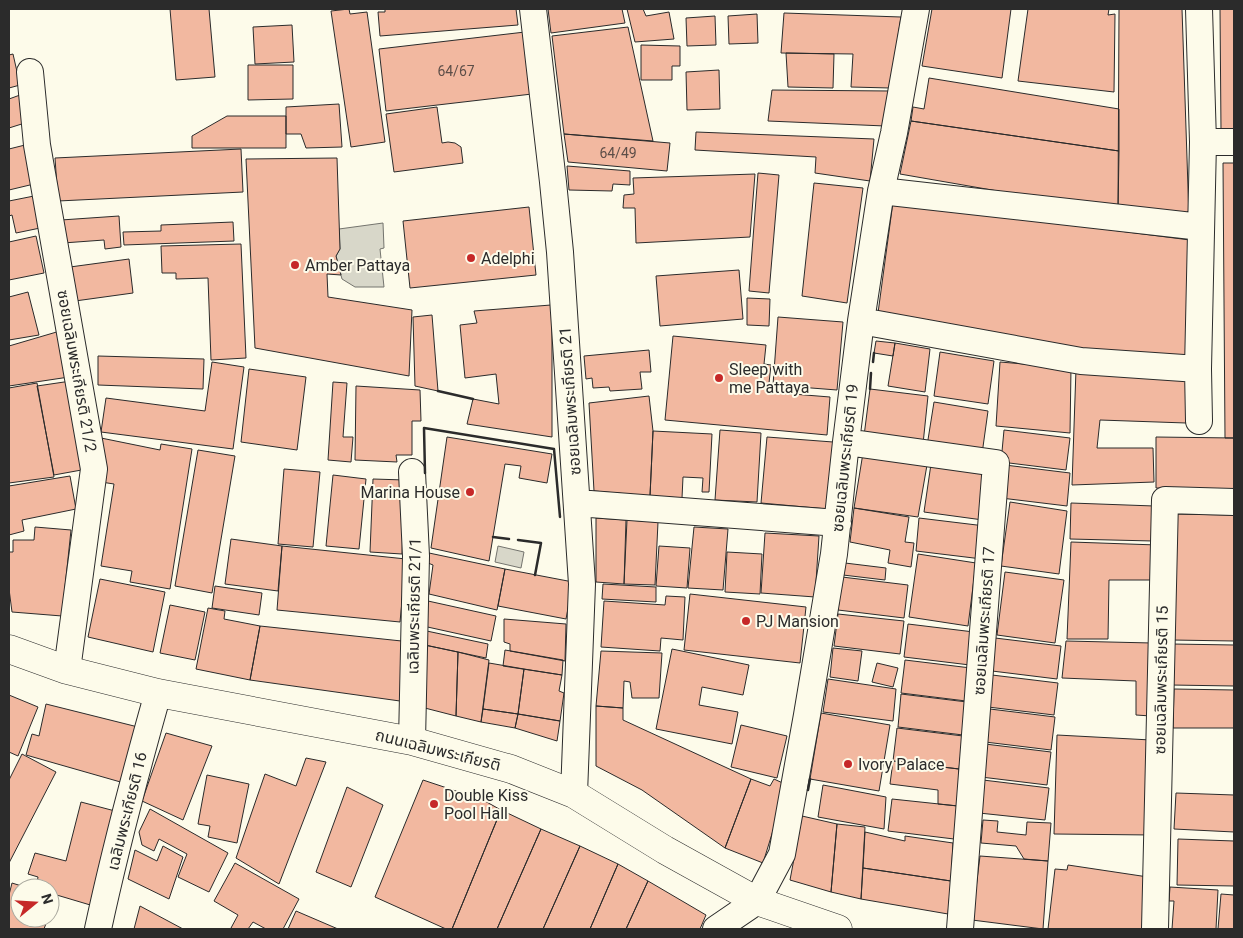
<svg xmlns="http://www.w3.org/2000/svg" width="1243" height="938" font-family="Roboto,'Noto Sans Thai',sans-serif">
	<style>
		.water { fill: #d8d7c9; stroke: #74746e }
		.building { fill: #f2b8a0; stroke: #2b2b2b }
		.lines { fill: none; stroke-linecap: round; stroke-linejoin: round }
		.minor-casing { stroke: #2b2b2b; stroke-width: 28 }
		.major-casing { stroke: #2b2b2b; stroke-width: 29 }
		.minor { stroke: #fdfbea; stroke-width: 26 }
		.major { stroke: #fdfbea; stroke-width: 28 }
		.wall { stroke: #2b2b2b; stroke-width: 2.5 }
		.poi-dot { fill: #c62828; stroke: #fdfbea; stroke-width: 2 }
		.labels { text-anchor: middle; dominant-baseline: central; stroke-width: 4; stroke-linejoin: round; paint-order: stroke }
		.number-label { font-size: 14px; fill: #5d4e48 }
		.poi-label { font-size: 16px; fill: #2b2b2b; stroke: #fdfbea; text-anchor: start }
		.street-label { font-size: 16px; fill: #2b2b2b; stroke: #fdfbea }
	</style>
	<rect width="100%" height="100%" fill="#fdfbea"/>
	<path class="water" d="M383,223l1,25 -4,1 4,38h-29l-13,-8 -6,-23 4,-7 -1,-20z
		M498,546l26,6 -3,16 -26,-6z"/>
	<path class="building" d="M170,9h39l6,68 -39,3z
		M349,9l1,5 17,-2 18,130 -34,5 -20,-136z
		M385,9h131l2,16 -138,11 -2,-24h7z
		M548,9h74l3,14 -74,10z
		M627,9h16l3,7 23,-4 5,27 -39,3z
		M932,9h79l-9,69 -80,-12z
		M1028,9h81l-1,6 7,-1 -1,78 -96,-11z
		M1119,9h63l7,209 -71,-6z
		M1220,9h14v122h-13z
		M784,13l117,4 -11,71 -39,-1 2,-33 -72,-1z
		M757,14l1,29 -29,1 -1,-28z
		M715,16l1,29 -29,1 -1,-28z
		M292,25l2,37 -39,2 -2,-37z
		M628,27l25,114 -89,-7 -12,-98z
		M525,32l7,62 -146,17 -7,-62z
		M641,45l39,1v20h-8v14h-31z
		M786,53l48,1 -1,34 -45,-1z
		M13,54l7,31 -11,3v-33z
		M248,65h45v34l-45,1z
		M719,70l1,39 -33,1 -1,-38z
		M929,78l190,31v42l-208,-30 2,-14 11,2z
		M772,90l118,1 -5,35 -117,-5z
		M20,95l8,27 -19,6v-29z
		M339,104l3,43 -36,1 -5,-14h-15v-27z
		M437,107l5,36 6,-1 7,1 6,4 2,16 -69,9 -8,-58z
		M227,116h59v32h-94v-12z
		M911,121l208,30 -1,61 -218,-38z
		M696,132l178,7 -4,42 -55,-8 1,-16 -121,-7z
		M564,134l106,9 -3,28 -99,-9z
		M25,145l9,39 -25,6v-41z
		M241,149l2,43 -185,9 -3,-43z
		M337,158l3,91 -4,7 5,19 -14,-1 1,23 84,13 -3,66 -154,-28 -9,-189z
		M1223,163h11v275h-9z
		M567,166l63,5v14l-17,-1 -1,7 -43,-1z
		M758,173l21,2 -10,118 -20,-2z
		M755,174l-5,63 -114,6 -1,-35h-12l1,-13 10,-1 -1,-16z
		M814,183l49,5 -16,115 -45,-7z
		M39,195l6,32 -29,6 -4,-18 -3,1v-15z
		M893,202l297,38 -1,116 -96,-5 -215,-38z
		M529,207l7,68 -126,13 -7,-67z
		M119,216l2,31 -16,2 -1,-9 -41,3 -2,-23z
		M233,222l1,19 -110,4 -1,-13 38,-1v-6z
		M36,236l8,37 -35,7v-38z
		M241,244l5,114 -35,2 -3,-82 -32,1v-6h-14l-1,-27z
		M129,259l4,34 -58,8 -5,-34z
		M739,270l4,49 -83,7 -4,-50z
		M28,292l11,43 -30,5v-43z
		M747,298l23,1 -1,27 -22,-1z
		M551,305l1,11v121l-85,-13 6,-25 26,5 -3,-30 -31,4 -5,-53 17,-2 -3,-12z
		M432,315l6,76 -23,-5 -2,-69z
		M778,317l65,5 -6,68 -64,-5z
		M60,331l9,46 -60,9v-40z
		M673,336l93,9 -2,19 7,1 -3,27 62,5 -3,38 -162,-15z
		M876,341l19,2 -2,13 -19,-3z
		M895,343l35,6 -5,43 -37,-6z
		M649,350l2,22h-11l2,17 -32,2 -1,-4 -16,1 -1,-10 -6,1 -2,-23z
		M940,352l54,9 -6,43 -54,-8z
		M98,356l106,3 -1,30 -105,-4z
		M212,362l32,5 -11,82 -132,-17 5,-34 99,13z
		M1000,362l71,6 -1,65 -74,-7z
		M249,369l57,8 -9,73 -56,-8z
		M1076,369l111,10 -1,44 -86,-3 -3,28h56l1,34 -82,3z
		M71,381l16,88 -33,6 -17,-89z
		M333,382l14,1 -4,54h10l-2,25 -23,-2z
		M37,383l17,94 -45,6v-95z
		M356,386l64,4 1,31h-9v34h-16l1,7 -42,-2z
		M870,389l58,7 -5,48 -59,-8z
		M649,396l4,35 -3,65 -56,-5 -5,-88z
		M934,402l54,9 -6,43 -55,-8z
		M720,430l41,3 -4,69 -42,-2z
		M1004,430l66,8 -4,32 -65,-8z
		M653,431l59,3 -3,58h-7l1,-14 -20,-1 -1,21 -32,-2z
		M447,437l105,17 -5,29 -28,-5 2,-12 -16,-2 -16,97 -58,-13z
		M767,437l66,5 -6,67 -66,-6z
		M1156,437l78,1v52l-78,-2z
		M101,438l59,12 1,-6 31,5 -22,140 -40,-7 2,-11 -31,-5 13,-82 -13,-2z
		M198,450l37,6 -23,137 -37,-7z
		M863,453l64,12 -9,52 -64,-9z
		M931,464l59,8 -7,48 -59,-8z
		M1005,465l65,8 -3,33 -66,-8z
		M284,469l36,3 -7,75 -35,-3z
		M333,475l33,4 -7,70 -33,-3z
		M70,476l6,33 -54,11 2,11 -15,4v-49z
		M373,479l32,1 -3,74 -32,-2z
		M1010,502l57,9 -8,63 -58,-8z
		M1071,503l83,3 -1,35 -83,-2z
		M854,508l55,9 -4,25 9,1 -3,24 -23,-4 2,-13 -40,-8z
		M1174,514l60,1v126l-62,-1z
		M596,518l30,2 -2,64 -28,-2z
		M919,518l66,8 -3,33 -66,-8z
		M627,520l31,2 -3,63 -31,-1z
		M35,527l36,3 -9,86 -50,-4 -3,-23v-37h4v-12h21z
		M694,527l34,2 -5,61 -35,-2z
		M765,533l54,3 -4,61 -54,-4z
		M231,539l51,7 -4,45 -53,-7z
		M1071,542l86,3 -1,35h-47l-1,59h-41z
		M282,546l124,13 -6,63 -123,-12z
		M659,546l31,2 -3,40 -31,-2z
		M727,552l35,2 -2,40 -35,-2z
		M429,553l76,16 -8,41 -68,-16 4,-29 -5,-2z
		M918,554l58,9 -8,63 -59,-9z
		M845,563l41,5 -1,12 -42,-5z
		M505,569l68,13 -7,37 -68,-13z
		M1005,572l59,8 -9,63 -58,-8z
		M842,577l66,8 -4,33 -66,-8z
		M100,579l65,13 -12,60 -65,-15z
		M603,584l53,3v15l-54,-3z
		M215,586l47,7 -3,22 -47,-7z
		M690,594l116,13 -6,56 -116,-13z
		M666,596l19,1 -2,43 -22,-2 -1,13 -59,-4 3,-46 61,4z
		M428,601l68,15 -5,25 -68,-15z
		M170,605l35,7 -10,48 -35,-7z
		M208,608l17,3 -1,8 36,7 -10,54 -54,-11z
		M838,614l66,7 -4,33 -66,-8z
		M504,619l62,5 -1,37 -55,-10v-7l-6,-2z
		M908,624l66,8 -4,33 -66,-8z
		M260,626l151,16 -4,60 -157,-22z
		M422,630l66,14 -2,14 -66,-14z
		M995,638l66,8 -4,33 -65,-8z
		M1066,641l86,2 -1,73 -15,-1v-34l-74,-3z
		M420,644l38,8 -2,64 -39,-10z
		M1172,644l62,1v41l-63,-1z
		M833,648l29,3 -4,30 -28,-4z
		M672,649l77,16 -6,30 -41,-8 -3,18 39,7 -6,32 -76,-15z
		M505,650l58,10 -1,15 -59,-9z
		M601,651l61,2 -3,45h-27l-2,-16 -6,-1 -1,27 -27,-2z
		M458,652l31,8 -8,62 -25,-6z
		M905,660l66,8 -5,33 -65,-8z
		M489,663l35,6 -6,45 -35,-5z
		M877,663l21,5 -5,19 -21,-5z
		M524,669l38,6 -3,16 5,2 -4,28 -42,-7z
		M992,675l66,8 -4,32 -66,-8z
		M828,679l68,10 -3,32 -70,-9z
		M1174,689l60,1v38h-61z
		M901,694l66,8 -4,33 -65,-8z
		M9,695l29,12 -20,49 -9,-4z
		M46,704l92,23 -14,56 -98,-28 6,-21 7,2z
		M596,706l27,2v12l128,59 -26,69 -83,-58 -46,-24z
		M483,709l35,5 -3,14 -34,-6z
		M990,709l65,8 -4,33 -66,-8z
		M821,713l69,12 -11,66 -69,-12z
		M518,714l42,7 -3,20 -42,-13z
		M741,725l46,11 -10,42 -46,-11z
		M897,728l66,8 -4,33 -66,-8z
		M166,733l46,13 -29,74 -41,-19z
		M1057,735l94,5 1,95 -98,-1z
		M985,744l66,8 -4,33 -66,-8z
		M22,754l34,18 -47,91v-83z
		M306,758l20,4 -47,122 -43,-26 29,-84 31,12z
		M893,761l66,8 -1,37 -20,-2v-14l-48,-6z
		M207,775l42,9 -12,59 -29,-6 2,-11 -12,-2z
		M751,779l19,7 4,-7 13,6 -24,78 -38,-15z
		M423,780l60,20 18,10 -49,119h-6l-71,-32z
		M983,780l66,8 -4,32 -66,-7z
		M823,785l63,12 -2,32 -66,-12z
		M347,787l36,18 -32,82 -35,-15z
		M1176,793l58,2v37l-60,-3z
		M892,799l66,7 -4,33 -66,-8z
		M81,802l34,9 -18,96 -47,-14v-5h-14l2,-11 -10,-3 7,-21 31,8z
		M150,809l78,44 -19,39 -31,-15 9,-23 -28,-15 -5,12 -12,-6 -3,-13z
		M501,810l40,19 -44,100h-45z
		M802,816l35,8 -6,68 -41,-12z
		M983,820l15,1 -1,11 29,3 1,-13 24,1 -3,38 -24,-2 -8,-13 -35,-3z
		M837,824l28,3 -4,72 -30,-7z
		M541,829l39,17 -37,83h-46z
		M865,832l40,9v-5l48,7 -2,38 -88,-13z
		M1178,839l56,2v45l-57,-1z
		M163,846l20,11 -14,42 -41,-20 7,-29 22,11z
		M580,846l38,18 -28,65h-47z
		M980,856l68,5 -5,68 -71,-9z
		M235,863l64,36 -16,30h-17l-13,-7 -5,7h-14l-3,-1 7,-13 -24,-14z
		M618,864l30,17 -22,48h-36z
		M1068,865l80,12 -5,52h-95l7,-60 12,1z
		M863,868l88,13 -3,33 -87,-15z
		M648,881l58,34 -6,14h-74z
		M12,883l16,5h-8v30h28l-4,11h-35v-34z
		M1170,887l48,3 -2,39h-44l2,-28h-5z
		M1221,894l13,1v34h-16z
		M140,906l43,23h-49z
		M296,911l42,18h-50z"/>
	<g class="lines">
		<defs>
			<path id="minor" d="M533,9l20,173 7,70 22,332 -8,210
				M30,72l7,73 57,324 -27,201
				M1203,142h31
				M881,191l320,36
				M861,321l220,40 117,8
				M1199,421l-1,-52 5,-227 -4,-133
				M846,442l150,21 -36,466
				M577,503l261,20
				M412,741l4,-185 -4,-84
				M98,929c17,-79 38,-158 60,-236
				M716,929l41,-28 25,-47 25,-139 27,-161 12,-112 15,-121 20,-130 13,-58 22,-124
				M1155,929l10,-429 69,2"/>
			<path id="major" d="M9,649l58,21 91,23 254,48 99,28 63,25 91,56 92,51 81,28"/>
		</defs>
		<use href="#minor" class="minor-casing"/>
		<use href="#major" class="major-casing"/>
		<use href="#minor" class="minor"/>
		<use href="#major" class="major"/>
		<path class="wall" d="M873,362l1,-9
			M870,389l1,-16
			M438,391l35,8
			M425,473l-1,-45 130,21 6,68
			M493,537l16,2
			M518,540l23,3 -6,32
			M808,790l2,-11"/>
	</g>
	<g class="poi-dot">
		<circle cx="471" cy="258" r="5"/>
		<circle cx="295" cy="265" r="5"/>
		<circle cx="719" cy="378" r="5"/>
		<circle cx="470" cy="492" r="5"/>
		<circle cx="746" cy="621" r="5"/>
		<circle cx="848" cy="764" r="5"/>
		<circle cx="434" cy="804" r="5"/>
	</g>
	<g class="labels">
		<g class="number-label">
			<text x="456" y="71">64/67</text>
			<text x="618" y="153">64/49</text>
		</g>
		<g class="poi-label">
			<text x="481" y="258">Adelphi</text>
			<text x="305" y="265">Amber Pattaya</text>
			<text x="729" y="369">Sleep with<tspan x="729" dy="18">me Pattaya</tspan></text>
			<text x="460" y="492" text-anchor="end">Marina House</text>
			<text x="756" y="621">PJ Mansion</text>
			<text x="858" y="764">Ivory Palace</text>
			<text x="444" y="795">Double Kiss<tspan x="444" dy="18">Pool Hall</tspan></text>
		</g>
		<g class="street-label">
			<text transform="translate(77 371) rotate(80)">ซอยเฉลิมพระเกียรติ 21/2</text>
			<text transform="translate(570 401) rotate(-94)">ซอยเฉลิมพระเกียรติ 21</text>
			<text transform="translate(845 458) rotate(-84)">ซอยเฉลิมพระเกียรติ 19</text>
			<text transform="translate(414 606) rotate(-89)">เฉลิมพระเกียรติ 21/1</text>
			<text transform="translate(984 621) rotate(-86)">ซอยเฉลิมพระเกียรติ 17</text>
			<text transform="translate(1161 680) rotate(-89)">ซอยเฉลิมพระเกียรติ 15</text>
			<text transform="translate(438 750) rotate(14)">ถนนเฉลิมพระเกียรติ</text>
			<text transform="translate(127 811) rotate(-76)">เฉลิมพระเกียรติ 16</text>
		</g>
	</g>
	<rect width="1243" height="938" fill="none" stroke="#2b2b2b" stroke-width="20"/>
	<g transform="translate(35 903) rotate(72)"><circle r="24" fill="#fdfbea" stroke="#a9a89e"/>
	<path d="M0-4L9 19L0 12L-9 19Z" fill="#c62828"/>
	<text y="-8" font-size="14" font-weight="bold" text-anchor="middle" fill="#2b2b2b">N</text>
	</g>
</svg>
